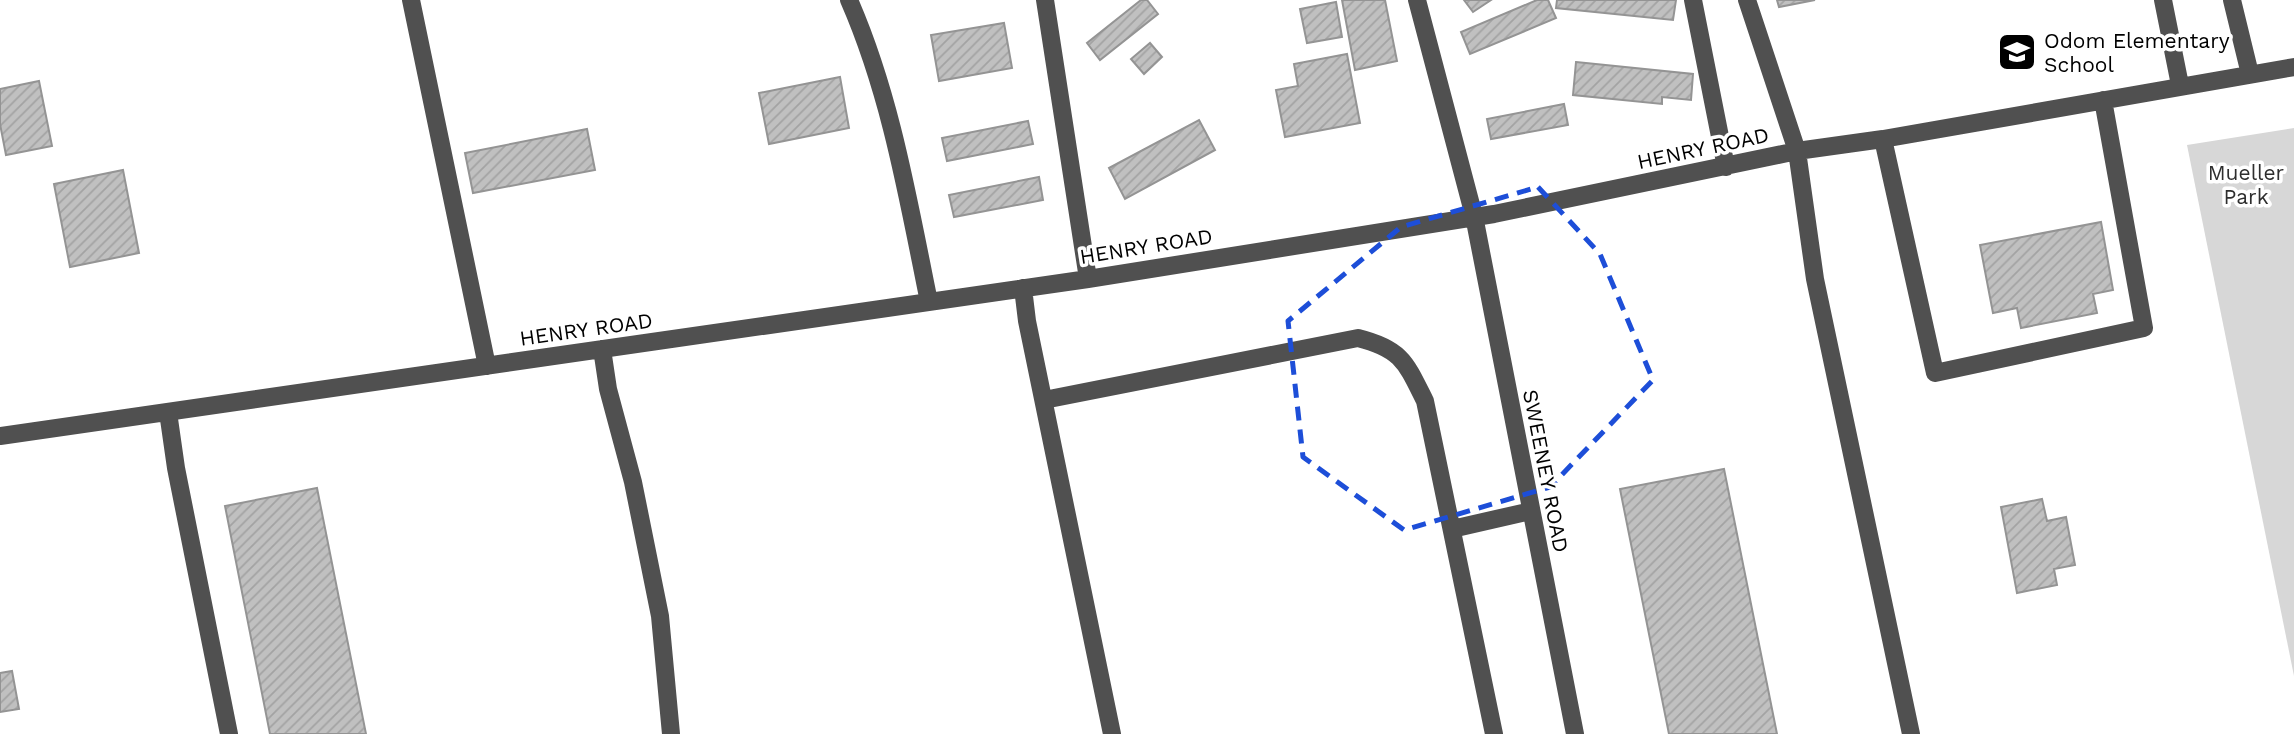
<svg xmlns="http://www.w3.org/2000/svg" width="2294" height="734" font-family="'Work Sans',sans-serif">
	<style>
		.green { fill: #d7d7d7 }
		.building { fill: url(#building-hatch); stroke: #949494; stroke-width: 2 }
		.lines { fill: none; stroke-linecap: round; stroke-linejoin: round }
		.minor { stroke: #505050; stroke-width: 18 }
		.marked { fill: none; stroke: #1d4ed8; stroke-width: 5; stroke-dasharray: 14 9; stroke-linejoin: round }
		.labels { text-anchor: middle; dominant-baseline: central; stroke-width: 7; stroke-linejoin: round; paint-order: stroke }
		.poi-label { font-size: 21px; fill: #000; stroke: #fff; text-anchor: start }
		.street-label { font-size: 21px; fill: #000; stroke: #fff }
		.park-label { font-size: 21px; fill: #2e2e2e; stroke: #fff }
	</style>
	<defs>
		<pattern id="building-hatch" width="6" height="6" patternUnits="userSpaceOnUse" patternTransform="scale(1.75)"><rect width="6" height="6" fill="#c0c0c0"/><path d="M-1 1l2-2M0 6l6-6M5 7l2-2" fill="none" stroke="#a3a3a3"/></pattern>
	</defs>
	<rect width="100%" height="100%" fill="#fff"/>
	<path class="green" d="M2294,128v548l-107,-531z"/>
	<path class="building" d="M1141,0h6l11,14 -58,46 -13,-17z
		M1342,0h43l12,61 -42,9z
		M1464,0h27l-18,12z
		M1537,0h11l8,18 -86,36 -9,-22z
		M1557,0h119l-3,20 -117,-12z
		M1777,0h38l-36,7z
		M1336,2l6,35 -35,6 -7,-34z
		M1004,23l8,45 -73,13 -8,-46z
		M1150,43l12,14 -18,17 -13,-15z
		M1347,54l13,69 -75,14 -9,-47 22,-4 -4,-22z
		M1576,62l117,12 -2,26 -29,-3v7l-89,-9z
		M840,77l9,51 -80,16 -10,-51z
		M39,81l13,65 -46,9 -6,-31v-35z
		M1564,104l4,21 -77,14 -4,-20z
		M1199,120l16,30 -90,49 -16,-31z
		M1028,121l5,23 -86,17 -5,-23z
		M587,129l8,41 -122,23 -8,-40z
		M123,170l16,83 -69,14 -16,-83z
		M1039,177l4,23 -89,17 -5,-22z
		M2101,222l12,68 -20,4 4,19 -76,15 -4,-20 -24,5 -13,-68z
		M1724,469l53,265h-108l-49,-245z
		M317,488l49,246h-96l-45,-228z
		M2042,499l5,22 19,-4 9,48 -21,4 3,16 -40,8 -16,-86z
		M12,671l7,38 -19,3v-39z"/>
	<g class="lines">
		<path class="minor" d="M411,0l76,366
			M849,0c42,96 59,199 80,302
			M1045,0l43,279
			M1417,0l57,216 101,518
			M1693,0l33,167
			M1747,0l50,151 18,128 96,455
			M2163,0l17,85
			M2232,0l18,74
			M1883,139l52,234 209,-45 -41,-228
			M1023,288l4,33 85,413
			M602,349l6,40 25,93 27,134 11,118
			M1044,400l314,-62c44,11 48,25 67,63l69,333
			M168,412l8,56 53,266
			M0,436l1088,-157 406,-65 303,-63 86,-12 411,-72
			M1452,529l79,-18"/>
	</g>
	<path class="marked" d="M1538,187l62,67 53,126 -103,107 -146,43 -101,-73 -15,-136 113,-94z"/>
	<defs>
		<symbol id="school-square" viewBox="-11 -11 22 22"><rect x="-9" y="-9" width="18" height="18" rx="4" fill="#000" stroke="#fff"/><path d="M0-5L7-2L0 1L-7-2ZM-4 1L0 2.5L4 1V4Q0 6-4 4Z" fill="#fff"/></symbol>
	</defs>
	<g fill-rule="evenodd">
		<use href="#school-square" x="1995" y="30" width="44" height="44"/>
	</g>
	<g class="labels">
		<g class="poi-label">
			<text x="2044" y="40">Odom Elementary<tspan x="2044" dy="24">School</tspan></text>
		</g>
		<g class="street-label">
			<text transform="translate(1703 148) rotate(-12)">HENRY ROAD</text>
			<text transform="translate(1146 246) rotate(-9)">HENRY ROAD</text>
			<text transform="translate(586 329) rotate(-8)">HENRY ROAD</text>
			<text transform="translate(1546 471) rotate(79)">SWEENEY ROAD</text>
		</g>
		<g class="park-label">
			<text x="2246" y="172">Mueller<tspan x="2246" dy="24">Park</tspan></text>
		</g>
	</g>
</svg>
